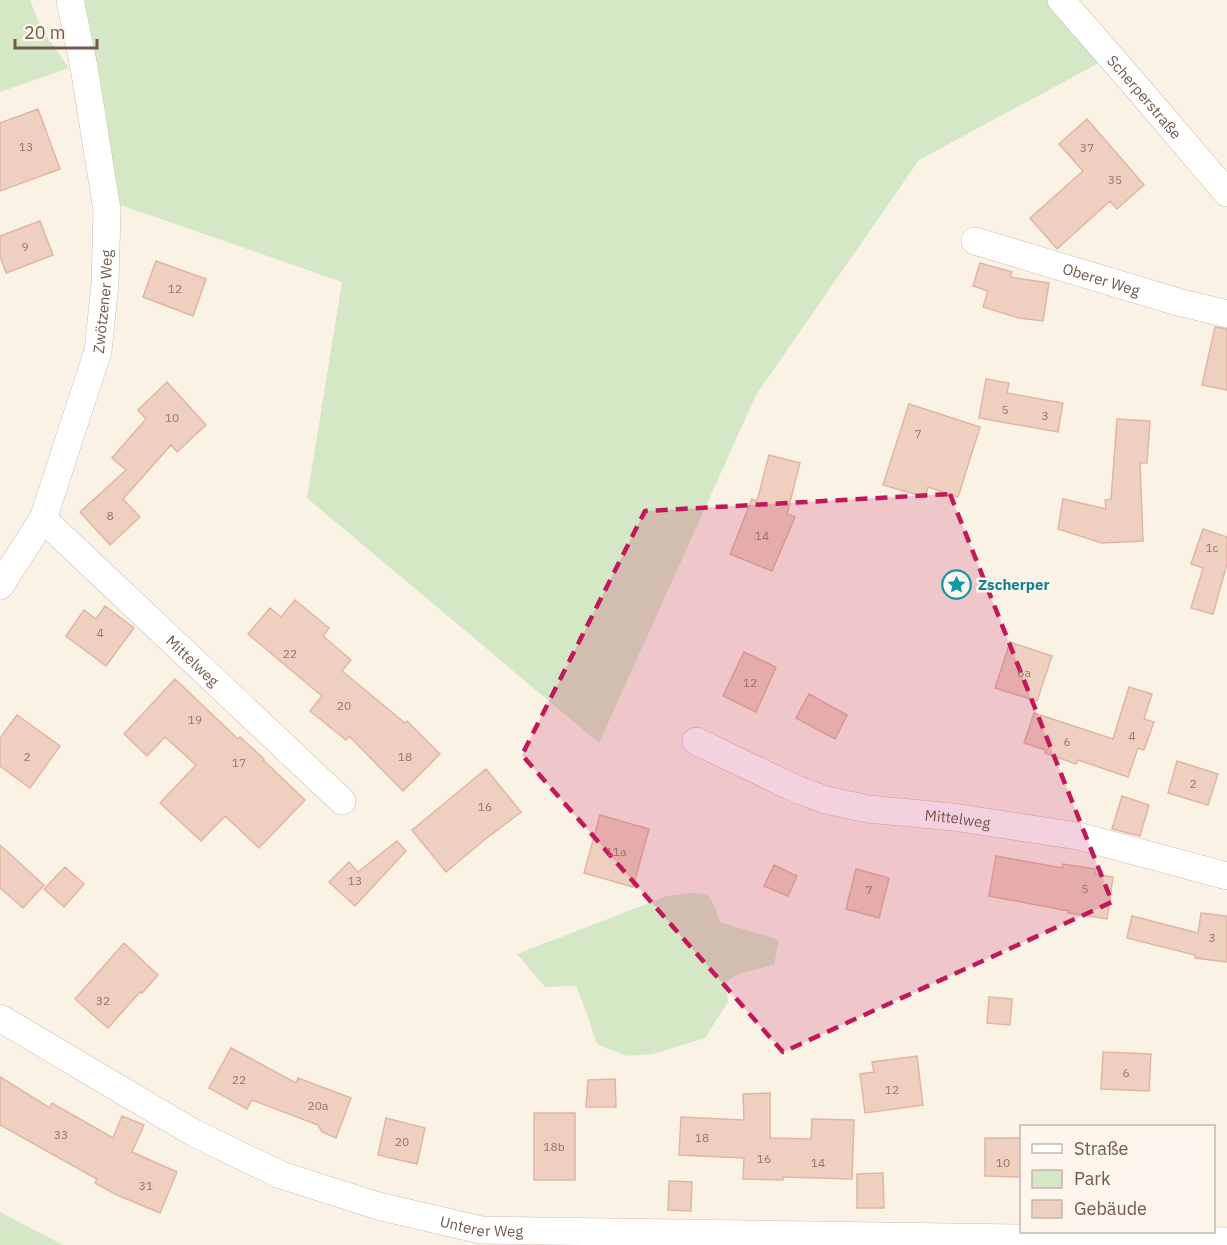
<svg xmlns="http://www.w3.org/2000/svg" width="1227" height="1245" font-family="'IBM Plex Sans',sans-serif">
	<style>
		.green { fill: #d5e8c6 }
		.building { fill: #efd0c0; stroke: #e0b6a1; stroke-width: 1.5 }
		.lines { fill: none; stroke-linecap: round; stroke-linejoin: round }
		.minor-casing { stroke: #cebcb0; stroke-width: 28 }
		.minor { stroke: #fff; stroke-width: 27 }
		.marked { fill: #c2185b; fill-opacity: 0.2; stroke: #c2185b; stroke-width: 4.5; stroke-dasharray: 12 8; stroke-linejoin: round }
		.labels { text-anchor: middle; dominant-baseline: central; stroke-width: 5; stroke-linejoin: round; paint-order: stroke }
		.number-label { font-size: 12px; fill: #92766a }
		.street-label { font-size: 15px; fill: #73584d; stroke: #fef6ec }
		.culture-label { font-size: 15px; font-weight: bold; fill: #0d838f; stroke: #fef6ec; text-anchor: start }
	</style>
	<rect width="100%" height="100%" fill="#fbf2e6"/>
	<path class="green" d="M0,0h30l11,28 28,40 -69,24z
		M79,0h982l49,57 -191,103 -163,235 -157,348 -292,-245 35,-216 -227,-79z
		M689,893l18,1 7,11 6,17 59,18 -5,25 -36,9 -12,8 2,20 -23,36 -52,16 -26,2 -30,-12 -11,-33 -10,-25 -31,1 -28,-33 150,-58z
		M0,1212l63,33h-63z"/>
	<path class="building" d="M38,109l22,60 -60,22v-68z
		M1087,119l57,66 -27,24 -7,-8 -53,48 -27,-31 53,-47 -24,-27z
		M40,221l13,34 -47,18 -6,-17v-20z
		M156,261l50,18 -13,37 -50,-19z
		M980,263l32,9 -2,5 39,6 -6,38 -24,-3 -36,-11 5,-16 -15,-5z
		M1215,327l12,2v61l-25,-5z
		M986,379l23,4 -2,10 56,10 -5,29 -79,-14z
		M167,382l39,43 -29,27 -6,-7 -48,54 17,18 -30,28 -30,-33 46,-42 -14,-12 34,-39 -8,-9z
		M909,404l71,23 -22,70 -30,-10 -3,10 -42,-12z
		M1117,419l33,2 -3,42h-7l3,78 -41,2 -44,-14 5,-30 43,10 -1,-9 6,-1z
		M769,455l31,8 -13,51 8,3 -23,54 -42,-17 22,-55 5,2z
		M1203,529l24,8v27l-14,50 -22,-6 12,-40 -12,-4z
		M295,600l34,28 -6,8 28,24 -9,11 63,52 2,-2 33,33 -37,37 -54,-55 -3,4 -36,-29 12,-15 -74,-62 22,-26 11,9z
		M105,606l29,22 -28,38 -40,-30 18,-26 12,9z
		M1010,642l42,14 -15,45 -42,-13z
		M744,652l32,15 -20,45 -33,-16z
		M175,679l63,60 2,-2 24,22 -1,1 42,40 -46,48 -34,-32 -24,25 -41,-38 36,-38 -31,-28 -18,19 -23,-22z
		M1129,687l23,7 -8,25 10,3 -10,28 -6,-2 -10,29 -50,-17 -2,4 -31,-11 1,-3 -22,-7 10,-30 79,26z
		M809,694l38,21 -12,24 -39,-21z
		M17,715l43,31 -30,42 -30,-22v-28z
		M1177,761l41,13 -10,31 -40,-12z
		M486,769l35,43 -38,29 -37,31 -34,-42z
		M1122,796l27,9 -9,31 -28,-7z
		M600,815l49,14 -16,58 -49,-14z
		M397,841l9,10 -51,55 -26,-24 20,-20 9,10z
		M0,845l44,40 -21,23 -23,-20z
		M996,856l66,12 1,-4 32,5v5l18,3 -6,42 -39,-6 1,-2 -80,-15z
		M774,865l23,11 -9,20 -24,-10z
		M65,867l19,17 -20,23 -20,-18z
		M856,869l33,9 -10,40 -33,-9z
		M1201,913l26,3v46l-32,-4v-3l-68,-17 5,-22 66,17z
		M124,943l34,32 -16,18 -2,-1 -32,36 -33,-29z
		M989,997l23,2 -2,26 -23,-2z
		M231,1048l65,35 2,-5 53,20 -15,40 -14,-6 -4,-7 -66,-25 -5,9 -38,-21z
		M1103,1052l48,2 -2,37 -48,-2z
		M917,1056l6,49 -58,8 -5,-39 14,-2 -2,-10z
		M0,1077l50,31 2,-5 61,35 9,-22 22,9 -12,27 45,20 -17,41 -43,-18 -22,-12 2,-4 -97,-54z
		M615,1079l1,28h-30l2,-27z
		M770,1093v45l41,1 1,-20 42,1 -2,59 -69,-2v3l-40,-1 1,-21 -65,-3 2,-38 63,3 -1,-26z
		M534,1113h41v67h-41z
		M386,1118l39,10 -8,36 -39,-9z
		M985,1138h37l-1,39 -36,-1z
		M883,1173l1,35h-27v-34z
		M669,1181l23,1 -1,29 -23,-1z"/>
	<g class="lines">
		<defs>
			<g id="minor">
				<path id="s1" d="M1061,0l81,93 85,100"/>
				<path id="s2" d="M975,241l203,61 49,12"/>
				<path id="s3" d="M43,519l299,282"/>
				<path id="s4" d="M0,586l43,-67 55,-168 7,-67 2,-74 -23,-143 -14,-67"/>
				<path id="s5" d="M696,741l100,48 30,11 42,9 85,8 125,19 149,40"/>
				<path id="s6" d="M0,1018l194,115 87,42 97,31 103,24 746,11"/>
			</g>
		</defs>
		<use href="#minor" class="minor-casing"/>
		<use href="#minor" class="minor"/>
	</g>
	<path class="marked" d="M950,494l162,408 -329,150 -261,-297 123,-244z"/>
	<defs>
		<symbol id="sight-ring" viewBox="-11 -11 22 22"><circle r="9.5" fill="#fef6ec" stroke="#0f9aa8" stroke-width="1.5"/><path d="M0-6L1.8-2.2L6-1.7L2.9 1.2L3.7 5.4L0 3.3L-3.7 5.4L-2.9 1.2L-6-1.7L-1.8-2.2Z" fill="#0f9aa8"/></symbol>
	</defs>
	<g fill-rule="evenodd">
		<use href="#sight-ring" x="940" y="568" width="33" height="33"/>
	</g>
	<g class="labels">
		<g class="number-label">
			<text x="26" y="146">13</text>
			<text x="1087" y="147">37</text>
			<text x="1115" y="179">35</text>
			<text x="25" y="246">9</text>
			<text x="175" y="288">12</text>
			<text x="1005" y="409">5</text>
			<text x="1045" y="415">3</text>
			<text x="172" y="417">10</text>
			<text x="918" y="433">7</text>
			<text x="110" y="515">8</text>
			<text x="762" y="535">14</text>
			<text x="1212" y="547">1c</text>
			<text x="100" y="632">4</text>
			<text x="290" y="653">22</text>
			<text x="1024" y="672">6a</text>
			<text x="750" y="682">12</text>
			<text x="344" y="705">20</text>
			<text x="195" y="719">19</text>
			<text x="1132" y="735">4</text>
			<text x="1067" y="741">6</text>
			<text x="27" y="756">2</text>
			<text x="405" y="756">18</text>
			<text x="239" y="762">17</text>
			<text x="1193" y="783">2</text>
			<text x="485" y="806">16</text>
			<text x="616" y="851">11a</text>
			<text x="355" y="880">13</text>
			<text x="1085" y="888">5</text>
			<text x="869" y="889">7</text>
			<text x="1212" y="937">3</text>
			<text x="103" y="1000">32</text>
			<text x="1126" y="1072">6</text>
			<text x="239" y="1079">22</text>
			<text x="892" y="1089">12</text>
			<text x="318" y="1105">20a</text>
			<text x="61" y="1134">33</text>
			<text x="702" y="1137">18</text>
			<text x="402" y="1141">20</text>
			<text x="554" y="1146">18b</text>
			<text x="764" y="1158">16</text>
			<text x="818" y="1162">14</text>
			<text x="1003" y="1162">10</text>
			<text x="146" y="1185">31</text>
		</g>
		<g class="street-label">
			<text stroke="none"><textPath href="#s1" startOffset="128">Scherperstraße</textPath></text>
			<text stroke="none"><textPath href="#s2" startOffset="132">Oberer Weg</textPath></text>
			<text stroke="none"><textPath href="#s4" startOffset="306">Zwötzener Weg</textPath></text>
			<text stroke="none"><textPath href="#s3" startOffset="206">Mittelweg</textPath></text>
			<text stroke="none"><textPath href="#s5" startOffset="276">Mittelweg</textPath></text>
			<text stroke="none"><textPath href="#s6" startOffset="530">Unterer Weg</textPath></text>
		</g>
		<g class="culture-label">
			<text x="978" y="584">Zscherper</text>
		</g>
	</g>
	<rect x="1020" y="1125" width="195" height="108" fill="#fef6ec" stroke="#c6b7ac" stroke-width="1.5"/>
	<rect x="1032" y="1144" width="30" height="9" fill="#ffffff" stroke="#c6b7ac" stroke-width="1.5"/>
	<text x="1074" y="1155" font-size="18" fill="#73584d">Straße</text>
	<rect x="1032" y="1170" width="30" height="18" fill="#d5e8c6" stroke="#c6b7ac" stroke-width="1.5"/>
	<text x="1074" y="1185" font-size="18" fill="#73584d">Park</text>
	<rect x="1032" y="1200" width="30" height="18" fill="#efd0c0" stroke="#c6b7ac" stroke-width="1.5"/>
	<text x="1074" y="1215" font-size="18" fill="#73584d">Gebäude</text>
	<path d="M15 39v9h82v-9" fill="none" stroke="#73584d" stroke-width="3"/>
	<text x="24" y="39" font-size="18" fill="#73584d" stroke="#fef6ec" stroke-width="4.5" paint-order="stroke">20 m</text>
</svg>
